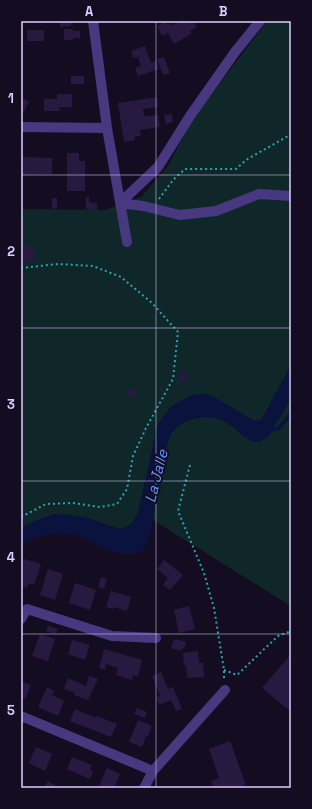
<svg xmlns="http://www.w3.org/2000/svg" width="312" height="809" font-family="'Space Grotesk',sans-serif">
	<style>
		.green { fill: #10272a }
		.water { fill: #09133d }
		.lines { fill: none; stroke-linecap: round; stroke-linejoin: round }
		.stream { stroke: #09133d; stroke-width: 3.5 }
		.building { fill: #281941 }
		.path { stroke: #2ea2b2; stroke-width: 2; stroke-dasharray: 2 3; stroke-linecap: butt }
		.minor { stroke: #483880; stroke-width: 10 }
		.grid { fill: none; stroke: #dbcdff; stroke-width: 1; stroke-opacity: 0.55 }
		.labels { text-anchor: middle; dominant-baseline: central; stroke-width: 4; stroke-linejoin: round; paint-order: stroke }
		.water-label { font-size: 15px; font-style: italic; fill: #5b95ff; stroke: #140d21 }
		.neatline { fill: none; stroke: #dbcdff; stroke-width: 1.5 }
		.grid-label { font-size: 13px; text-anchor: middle; font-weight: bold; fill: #dbcdff }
	</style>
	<rect width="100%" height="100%" fill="#140d21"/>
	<path class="green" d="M267,21h24v344l-29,54 -7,3 -43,-26 -6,-2 -34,12 -14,18 -3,10 -4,22 -13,57c-4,9 -9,15 -19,16l-35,-12 -47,3 -16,8v-319l84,1 36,-13 27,-31 23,-45z
		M291,398v208l-138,-86c2,-12 2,-23 4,-34 1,-11 5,-22 8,-33 2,-6 2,-13 5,-18 6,-10 17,-15 28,-17 19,-5 33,6 46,19h24z"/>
	<path class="water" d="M291,365v33l-23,39c-19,15 -29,-10 -45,-17 -9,-4 -18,-4 -27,-2 -7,2 -13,4 -19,9 -3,3 -6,6 -7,10 -3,5 -4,11 -5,17 -3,11 -7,22 -8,32 -2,14 -4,59 -17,66 -3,2 -7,2 -9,2 -23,2 -39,-16 -60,-20 -15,-3 -37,3 -50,10v-16l16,-8 17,-6 18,1 12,2 35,12c10,-1 15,-7 19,-16l13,-57 4,-22 3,-10 14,-18 14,-8 7,-3 13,-1 6,2 43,25 7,-2z"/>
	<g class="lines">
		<path class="stream" d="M268,430l10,-1 12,-14 1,-3"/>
	</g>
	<path class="building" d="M60,21h11v5l-11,1z
		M181,21h12l4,6 -7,4 1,3 -17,10 -6,-11 -6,3 -5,-10 8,-4 2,3 4,-2 1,3z
		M64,29h9v2h7v7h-7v2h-9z
		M27,30h17v11h-17z
		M145,46l6,17 5,-2 3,8 -21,7 -3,-8 6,-2 -3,-9 -5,1 -2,-7z
		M164,57l6,16 -7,2 -6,-16z
		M71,76h13v8h-13z
		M57,94h15v13h-13l1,4h-16v-12h13z
		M21,97l8,5 -6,11 -2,-2z
		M157,97l1,10 -15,2 1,7 14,-1 2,12 -20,3 1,6 -7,1 1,3 -11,2 -6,-39z
		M172,114l1,8 -7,2 -2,-9z
		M67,153h12v8h6v30h-18z
		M21,157l31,1v16l-31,1z
		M86,197h3v5l8,1v7l-11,-1z
		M52,198h5v10l-5,1z
		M33,246l2,14 -14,2v-14z
		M181,371l7,3 -4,8 -7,-4z
		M128,389h7v7h-7z
		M21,558l20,6 -7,21 -5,-2 -2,5 -6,-2z
		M164,560l19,15 -13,15 -7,-5 5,-7 -11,-9z
		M48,569l15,5 -8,26 -15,-5z
		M101,577l6,2 -3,10 -6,-2z
		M75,583l21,7 -6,20 -21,-7z
		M111,591l20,6 -4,14 -13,-4 -1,2 -7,-2z
		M189,606l6,23 -16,4 -5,-23z
		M48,626l10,3 -2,5 -10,-3z
		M40,634l15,5 -7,22 -16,-5z
		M174,639l12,3 -2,7 -2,-1 -1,3 -10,-3z
		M72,640l18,5 -5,15 -17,-6z
		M104,649l38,11 -4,17 -5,-2 -1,5 -16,-5 2,-7 -12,-4 -1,6 -6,-2z
		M198,651l1,12h4l1,14 -17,1 -1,-13h-2l-1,-12z
		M291,654v58l-29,-24z
		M161,672l7,17 5,-2 9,22 -6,2 -5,-11 -12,5 -3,-8 4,-1 -8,-20z
		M89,676l9,3 -10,21 -14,-5 1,-2 -11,-4 4,-11 18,8z
		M21,681l10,4 -6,14 -4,-2z
		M47,687l7,4 -2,4 12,6 -6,15 -20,-9z
		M137,708l10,4 -2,6 -11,-4z
		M75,709l21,9 1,-2 20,8 -6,13 -41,-16z
		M138,720l14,6 -4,11 -2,-1 -4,11 -13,-5z
		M230,741l16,44 -9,3h-23l-3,-7 8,-3 -10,-29z
		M36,747l16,7 -7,17 -16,-8z
		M72,757l20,8 -2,5 3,2 -3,7 -23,-10z
		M107,768l13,6 -6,14h-16z
		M48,781l8,5 -1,2h-11z"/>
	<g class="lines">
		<path class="path" d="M159,199l14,-19 12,-11h51l10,-9 42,-24h3
			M21,268l37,-4 35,2 28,11 31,26 26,29 -5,47 -27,49 -13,28 -6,33 -10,15 -17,3 -27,-4 -27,1 -25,13
			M190,465l-12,46 26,62 10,35 10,62v11
			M224,670l13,5 41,-39 13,-5"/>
		<path class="minor" d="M93,21l14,107 20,114
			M21,127l86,1
			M120,203l38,-36 32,-51 45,-64 25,-31
			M120,203l23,3 37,9 36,-4 43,-17 32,2
			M21,619l6,-10 85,27 44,2
			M21,716l132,55 -9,17
			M153,771l72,-81"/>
	</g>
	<path class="grid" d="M156,21v767M21,175h270M21,328h270M21,481h270M21,634h270"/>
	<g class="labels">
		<g class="water-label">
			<text transform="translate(156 476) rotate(-76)">La Jalle</text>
		</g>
	</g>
	<rect width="312" height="809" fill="none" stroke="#140d21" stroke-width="44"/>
	<rect x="22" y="22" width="268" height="765" class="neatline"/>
	<g class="grid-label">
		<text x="89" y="16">A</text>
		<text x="223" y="16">B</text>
		<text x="11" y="103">1</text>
		<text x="11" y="256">2</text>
		<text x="11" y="409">3</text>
		<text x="11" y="562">4</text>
		<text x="11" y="715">5</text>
	</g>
</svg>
